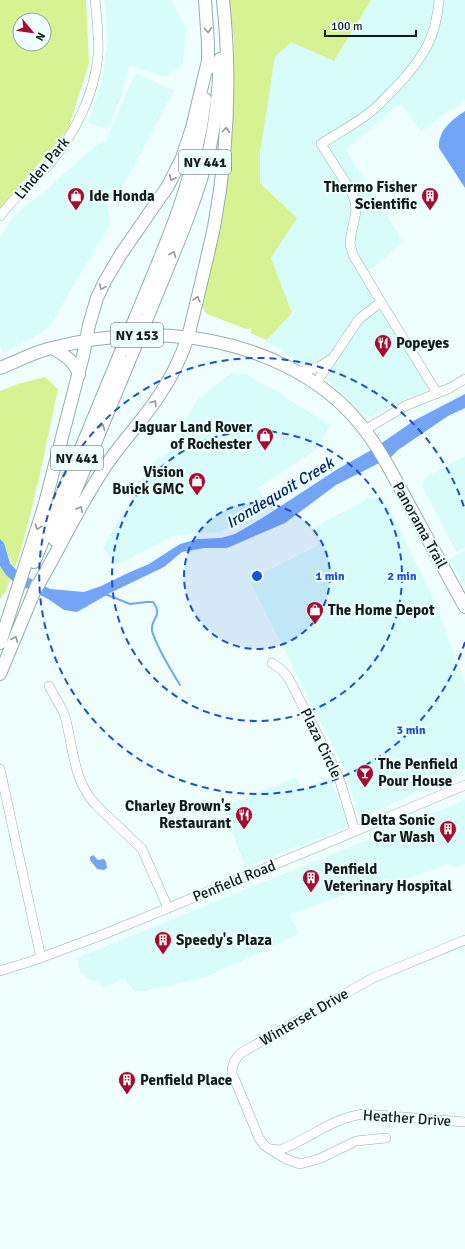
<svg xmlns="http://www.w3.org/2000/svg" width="465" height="1249" font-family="Signika,sans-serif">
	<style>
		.built { fill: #d8fcfa }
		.green { fill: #d6f292; fill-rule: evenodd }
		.water { fill: #73a4f5 }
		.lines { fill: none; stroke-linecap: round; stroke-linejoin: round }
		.stream { stroke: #73a4f5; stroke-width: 2 }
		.minor-casing { stroke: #95aeac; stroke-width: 10 }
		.major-casing { stroke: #95aeac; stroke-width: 14 }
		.minor { stroke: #fff; stroke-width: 9 }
		.major { stroke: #fff; stroke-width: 12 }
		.major-bridge-casing { stroke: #95aeac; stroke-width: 14; stroke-linecap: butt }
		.major-bridge { stroke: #fff; stroke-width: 12 }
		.oneway { stroke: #949898 }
		.ring { fill: none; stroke: #1d4ed8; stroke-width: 2; stroke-dasharray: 7 5 }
		.labels { text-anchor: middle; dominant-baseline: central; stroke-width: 4; stroke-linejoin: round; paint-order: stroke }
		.shield { fill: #effffd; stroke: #545f5f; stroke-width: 1 }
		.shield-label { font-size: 14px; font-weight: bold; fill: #121b1b }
		.street-label { font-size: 15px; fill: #121b1b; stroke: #effffd }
		.poi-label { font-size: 15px; font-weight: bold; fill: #121b1b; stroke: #effffd; text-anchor: start }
		.water-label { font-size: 16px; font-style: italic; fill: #00256a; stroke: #effffd }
		.centre { fill: #1d4ed8; stroke: #effffd; stroke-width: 2 }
		.ring-label { font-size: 12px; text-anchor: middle; font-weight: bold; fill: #1d4ed8; stroke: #effffd; stroke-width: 4; stroke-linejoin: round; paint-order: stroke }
	</style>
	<rect width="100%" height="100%" fill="#effffd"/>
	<path class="built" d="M104,0h67l15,28 -3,37 -18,12 -36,-12 -8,33 -13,31 -20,-6 14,-42 6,-41z
		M371,0h94v100l-44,31 -21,-28 -54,47 57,91 -41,36 10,17 1,6 -1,3 -48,59 -16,5 -13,-7 -17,-12 -13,-6 27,-29 -21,-55 26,-40 -37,-35v-30l15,-96 16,-15 43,19z
		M135,73l39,17 -49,93 -18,21 3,20 -62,105 -45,24 -3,-6v-109l14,-23 37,-29 44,-40 11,-5z
		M378,311l4,1 46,73 -1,3 -4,5 -25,9 -26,15 -9,-3 -15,-15 -21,-19 -2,-6 32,-47 17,-15z
		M231,373l16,2 25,14 58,36 -13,24 -59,39 6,10 -43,34 -48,4 -58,30 -12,-18 48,-84 28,-20 -3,-5 21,-39z
		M465,456v91l-9,5 -34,-66 3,-8z
		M373,496l15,10 47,96 30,82v86l-105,49 -14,-47 -97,-192 70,-35 -8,-16z
		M465,550v36l-16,-27z
		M296,777l5,13 29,-12 19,48 -103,41 -24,-60z
		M465,800v64l-10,4 -6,-4 -51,18 -11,-4 -97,37 9,19 -93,43 -60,14h-12l-9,-13 -23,10 -3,-7 -8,-1 -11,-9 -2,-12 4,-3z"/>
	<path class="green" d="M0,0h86l3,63 -21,67 -68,78zM20,20h24v24h-24z
		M228,0h143l-37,61 -43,-19 -16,15 -15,96v30l37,35 -26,40 21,55 -25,27 -17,-7 2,-5 -6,1 -39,-15 -5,-7 20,-88 9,-73 3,-106z
		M45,377l13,12c-13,60 -24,121 -43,179 -8,-9 -7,-21 -15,-29v-148l18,-7z
		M0,566l6,9 4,4 -4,12 -6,8z"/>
	<path class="water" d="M465,111v77l-26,-40c-1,-18 13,-28 26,-37z
		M465,394v14l-17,8 -50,34 -7,7 -55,28 -51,38 -58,25h-23l-22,4 -18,15 -52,25 -35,20 -13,-2 -16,-11 -34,-17 -8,-7 -6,-9v-27l4,4 6,20 8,9 32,17 34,3 17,-6 27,-13 21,-9 31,-20 18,-5 23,-1 14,-4 29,-17 72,-47 37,-21 42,-29z
		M93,855l5,5 6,-1 2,3 1,6 -3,2 -7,-1 -7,-9v-3z"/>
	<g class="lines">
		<path class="stream" d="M105,594l25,10 17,-2h6c11,15 -3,16 -1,29 4,14 20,41 28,54"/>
		<defs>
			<path id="minor" d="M0,216c14,-19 34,-35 50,-53 25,-30 45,-69 48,-108 1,-18 -1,-37 -3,-55
				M381,302l56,91
				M298,372l21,-5 11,-7
				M316,383l43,-64 22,-17 -28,-47 -3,-11 1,-9 5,-23 -1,-11 -4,-10 -30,-47c17,-11 36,-21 52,-34 9,-8 17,-17 26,-26 25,-28 37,-46 40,-84
				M365,430l40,-24 45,-18 15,-9
				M272,663l10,7 7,9 42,82 9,20 15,50
				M49,686c5,10 12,20 16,30 8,30 8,64 30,88l47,45 26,59
				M0,769l41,189
				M0,971l32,-10 70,-26 213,-87 150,-63
				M386,1138l-30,3 -37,18 -19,5 -14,-5 -18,-11 -4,-3 -5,-7 -27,-65c0,-9 3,-14 9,-20l132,-75 92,-38
				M271,1149l7,1 7,-2c26,-11 50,-31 79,-34l101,8"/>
			<path id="major" d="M205,0l3,43v26
				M136,316c30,-72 60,-138 69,-217
				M148,316c22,-55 48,-111 62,-169 6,-29 9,-59 10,-88
				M53,348c12,8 22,13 26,27
				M0,368c16,-6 32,-15 48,-19 80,-21 163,-20 238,17 28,14 54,33 74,58 19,23 33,51 47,77 19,35 39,71 58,106
				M55,540l77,-186
				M34,562l86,-208
				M34,592c24,-40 43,-83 69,-122 17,-27 40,-49 57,-76 12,-17 21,-37 28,-57 9,-37 18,-73 26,-110 14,-75 17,-152 9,-227
				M0,643l44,-136 39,-151 6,-31 8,-27 8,-17 16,-27 47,-68 14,-28 10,-30 16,-67
				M0,674l37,-89"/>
		</defs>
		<use href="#minor" class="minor-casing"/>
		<use href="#major" class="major-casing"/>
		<use href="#minor" class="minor"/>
		<use href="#major" class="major"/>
		<defs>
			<path id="major-bridge" d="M120,354l16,-38
				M132,354l16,-38"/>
		</defs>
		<use href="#major-bridge" class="major-bridge-casing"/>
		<use href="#major-bridge" class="major-bridge"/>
	</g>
	<defs><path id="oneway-chevron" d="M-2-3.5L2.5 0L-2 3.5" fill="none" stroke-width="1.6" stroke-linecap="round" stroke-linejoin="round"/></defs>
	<g class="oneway">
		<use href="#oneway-chevron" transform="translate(208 30) rotate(87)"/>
		<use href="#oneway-chevron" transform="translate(226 130) rotate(-86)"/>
		<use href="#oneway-chevron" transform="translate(172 178) rotate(116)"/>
		<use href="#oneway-chevron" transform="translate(173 254) rotate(-68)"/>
		<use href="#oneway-chevron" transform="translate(102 287) rotate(114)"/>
		<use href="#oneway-chevron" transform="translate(197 299) rotate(-76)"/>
		<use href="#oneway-chevron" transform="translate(154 403) rotate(-54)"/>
		<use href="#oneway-chevron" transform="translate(102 427) rotate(-68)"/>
		<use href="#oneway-chevron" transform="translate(80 509) rotate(-61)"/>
		<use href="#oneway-chevron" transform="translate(38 527) rotate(107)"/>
		<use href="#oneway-chevron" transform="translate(15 639) rotate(-68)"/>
	</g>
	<circle cx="257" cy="576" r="73" fill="#1d4ed8" fill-opacity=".12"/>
	<g class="ring">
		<circle cx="257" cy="576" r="73"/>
		<circle cx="257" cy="576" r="145"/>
		<path d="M465 642A218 218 0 1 1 465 510"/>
	</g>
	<defs>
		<symbol id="shop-pin" viewBox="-11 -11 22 30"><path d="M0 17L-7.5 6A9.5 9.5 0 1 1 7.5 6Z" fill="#a60c2f" stroke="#effffd"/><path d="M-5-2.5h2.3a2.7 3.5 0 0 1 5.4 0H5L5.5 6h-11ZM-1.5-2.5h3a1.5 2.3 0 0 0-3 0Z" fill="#fff"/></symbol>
		<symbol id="building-pin" viewBox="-11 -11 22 30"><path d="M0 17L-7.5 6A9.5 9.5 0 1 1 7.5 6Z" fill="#a60c2f" stroke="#effffd"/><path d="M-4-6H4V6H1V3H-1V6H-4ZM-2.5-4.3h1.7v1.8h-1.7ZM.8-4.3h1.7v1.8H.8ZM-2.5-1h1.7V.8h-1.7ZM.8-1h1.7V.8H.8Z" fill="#fff"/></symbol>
		<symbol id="restaurant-pin" viewBox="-11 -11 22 30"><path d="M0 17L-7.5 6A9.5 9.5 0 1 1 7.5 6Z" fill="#a60c2f" stroke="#effffd"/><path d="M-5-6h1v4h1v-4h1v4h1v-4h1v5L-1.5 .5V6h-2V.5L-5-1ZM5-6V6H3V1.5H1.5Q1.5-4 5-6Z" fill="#fff"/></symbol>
		<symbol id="bar-pin" viewBox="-11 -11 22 30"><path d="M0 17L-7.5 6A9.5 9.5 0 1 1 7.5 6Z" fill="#a60c2f" stroke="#effffd"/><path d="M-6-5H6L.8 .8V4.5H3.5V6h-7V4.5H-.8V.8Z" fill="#fff"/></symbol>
	</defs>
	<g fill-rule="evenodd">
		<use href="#shop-pin" x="66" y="186" width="20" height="27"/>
		<use href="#building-pin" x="420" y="186" width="20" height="27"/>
		<use href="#restaurant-pin" x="373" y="333" width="20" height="27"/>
		<use href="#shop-pin" x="255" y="426" width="20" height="27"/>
		<use href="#shop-pin" x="187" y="471" width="20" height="27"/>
		<use href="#shop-pin" x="305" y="600" width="20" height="27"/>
		<use href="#bar-pin" x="355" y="763" width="20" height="27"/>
		<use href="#restaurant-pin" x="234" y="805" width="20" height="27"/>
		<use href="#building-pin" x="438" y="819" width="20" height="27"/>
		<use href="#building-pin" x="301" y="868" width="20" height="27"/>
		<use href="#building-pin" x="153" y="930" width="20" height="27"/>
		<use href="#building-pin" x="117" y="1070" width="20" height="27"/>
	</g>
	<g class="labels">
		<g class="shield">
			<rect x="179" y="150" width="52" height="24" rx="3"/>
			<rect x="111" y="323" width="52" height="24" rx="3"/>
			<rect x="51" y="446" width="52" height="24" rx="3"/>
		</g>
		<g class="shield-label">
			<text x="205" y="162">NY 441</text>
			<text x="137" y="335">NY 153</text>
			<text x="77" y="458">NY 441</text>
		</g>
		<g class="street-label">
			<text transform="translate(42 168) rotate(-50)">Linden Park</text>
			<text transform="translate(420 525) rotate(61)">Panorama Trail</text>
			<text transform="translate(321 743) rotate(64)">Plaza Circle</text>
			<text transform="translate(234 881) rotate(-22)">Penfield Road</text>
			<text transform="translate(304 1017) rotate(-30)">Winterset Drive</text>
			<text transform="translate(407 1118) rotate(4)">Heather Drive</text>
		</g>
		<g class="poi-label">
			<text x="417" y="187" text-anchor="end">Thermo Fisher<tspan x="417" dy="17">Scientific</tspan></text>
			<text x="89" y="196">Ide Honda</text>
			<text x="396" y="343">Popeyes</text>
			<text x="252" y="427" text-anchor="end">Jaguar Land Rover<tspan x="252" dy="17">of Rochester</tspan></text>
			<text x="184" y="472" text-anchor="end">Vision<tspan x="184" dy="17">Buick GMC</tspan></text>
			<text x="328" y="610">The Home Depot</text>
			<text x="378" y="764">The Penfield<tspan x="378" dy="17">Pour House</tspan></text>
			<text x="231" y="806" text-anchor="end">Charley Brown's<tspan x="231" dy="17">Restaurant</tspan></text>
			<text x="435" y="820" text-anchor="end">Delta Sonic<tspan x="435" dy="17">Car Wash</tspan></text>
			<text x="324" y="869">Penfield<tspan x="324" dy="17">Veterinary Hospital</tspan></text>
			<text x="176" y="940">Speedy's Plaza</text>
			<text x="140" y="1080">Penfield Place</text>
		</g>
		<g class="water-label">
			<text transform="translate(280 493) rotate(-31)">Irondequoit Creek</text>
		</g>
	</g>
	<circle cx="257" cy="576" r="6" class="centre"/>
	<g class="ring-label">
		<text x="330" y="580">1 min</text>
		<text x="402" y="580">2 min</text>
		<text x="411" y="734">3 min</text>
	</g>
	<g transform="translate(32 32) rotate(119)"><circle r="19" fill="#effffd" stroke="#97a4a3"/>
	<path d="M0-3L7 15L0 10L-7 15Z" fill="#a60c2f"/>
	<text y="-6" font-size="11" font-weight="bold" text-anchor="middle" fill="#121b1b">N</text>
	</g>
	<path d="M325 30v6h91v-6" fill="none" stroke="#121b1b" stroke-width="2"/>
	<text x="331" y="30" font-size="12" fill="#121b1b" stroke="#effffd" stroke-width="3" paint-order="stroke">100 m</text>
</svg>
